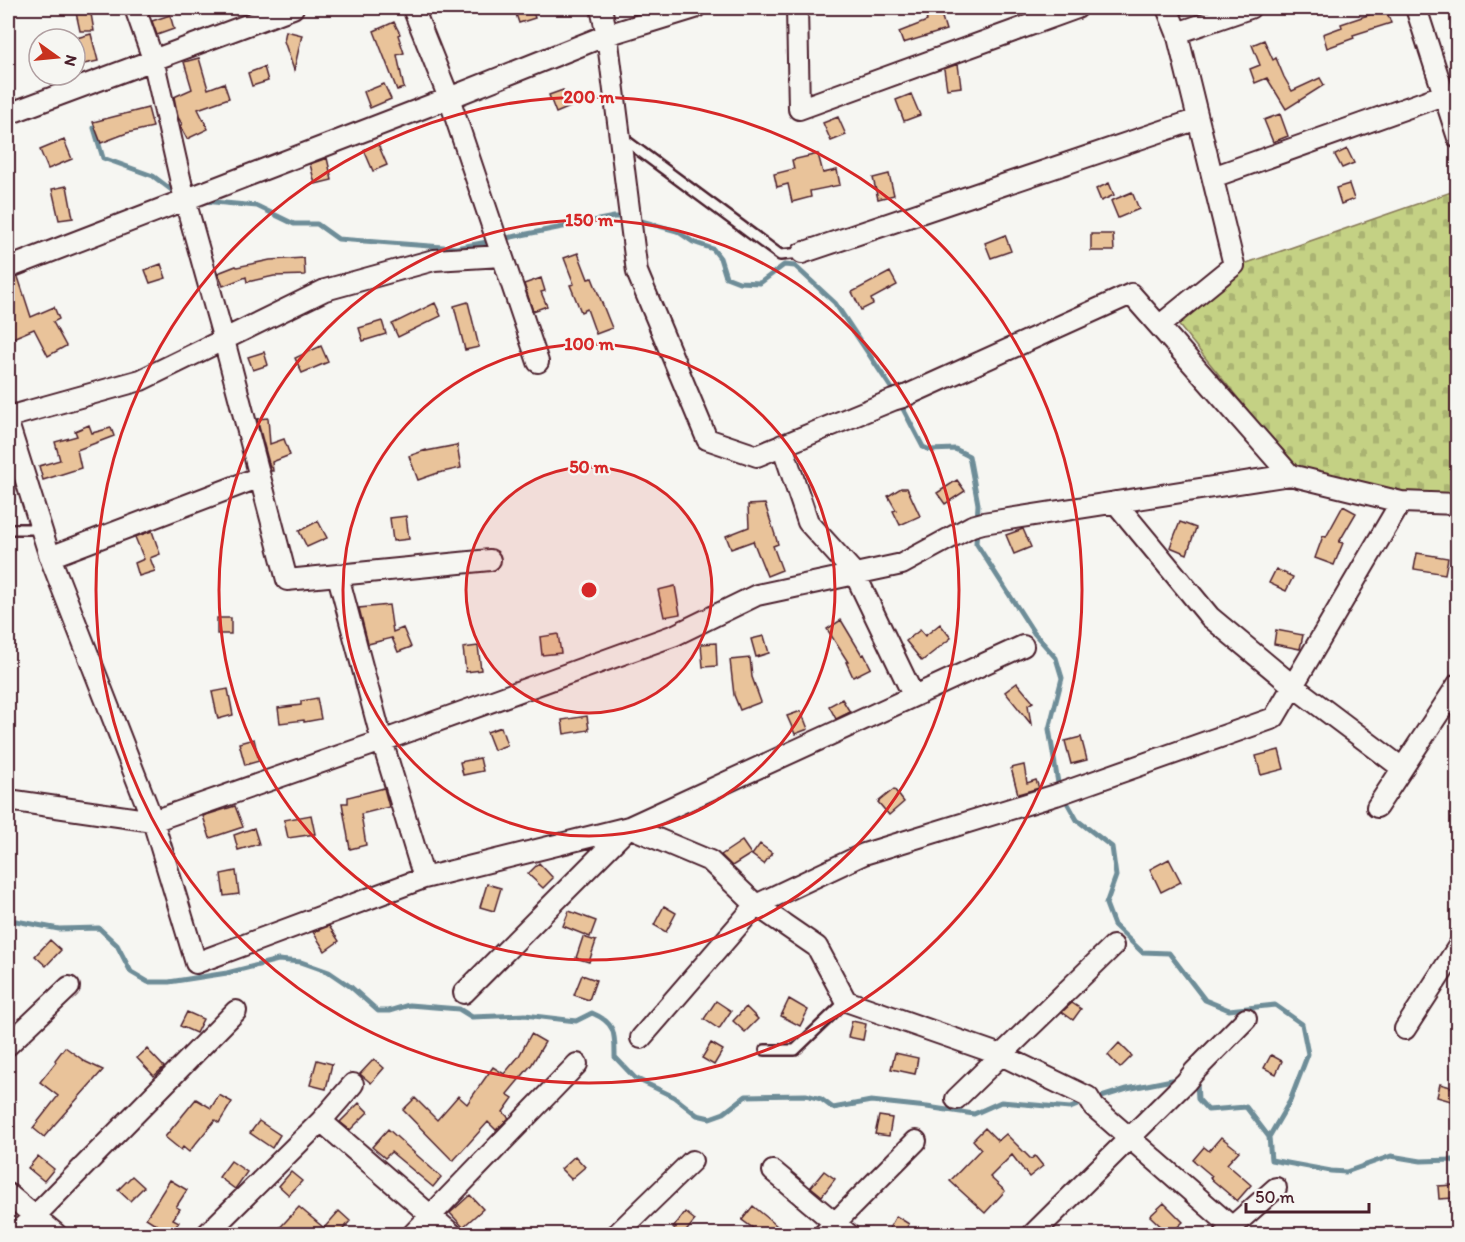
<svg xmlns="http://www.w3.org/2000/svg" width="1465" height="1242" font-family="Itim,sans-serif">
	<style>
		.cemetery { fill: url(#cemetery-stones); stroke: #877858; stroke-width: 1.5 }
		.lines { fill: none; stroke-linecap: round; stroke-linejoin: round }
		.stream { stroke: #6e8d98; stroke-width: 5 }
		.building { fill: #e9c39a; stroke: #4a1f2b; stroke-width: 1.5 }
		.lane-casing { stroke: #4a1f2b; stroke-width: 14 }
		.street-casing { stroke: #4a1f2b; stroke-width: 24 }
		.lane { stroke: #f6f6f2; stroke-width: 9 }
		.street { stroke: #f6f6f2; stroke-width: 20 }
		.ring { fill: none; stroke: #d62828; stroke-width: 3 }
		.centre { fill: #d62828; stroke: #f6f6f2; stroke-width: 3 }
		.ring-label { font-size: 18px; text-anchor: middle; font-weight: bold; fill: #d62828; stroke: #f6f6f2; stroke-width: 4.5; stroke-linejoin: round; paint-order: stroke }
	</style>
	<defs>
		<pattern id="cemetery-stones" width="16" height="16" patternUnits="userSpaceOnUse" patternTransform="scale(1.5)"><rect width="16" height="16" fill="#c4d184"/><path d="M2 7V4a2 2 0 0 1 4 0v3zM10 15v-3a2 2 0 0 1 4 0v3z" fill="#aab372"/></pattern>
	</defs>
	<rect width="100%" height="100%" fill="#f6f6f2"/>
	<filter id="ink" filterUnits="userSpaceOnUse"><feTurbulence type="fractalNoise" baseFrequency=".0167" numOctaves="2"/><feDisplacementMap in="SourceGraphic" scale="12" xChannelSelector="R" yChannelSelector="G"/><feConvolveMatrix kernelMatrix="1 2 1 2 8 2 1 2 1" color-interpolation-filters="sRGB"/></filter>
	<g filter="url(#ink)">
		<path class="cemetery" d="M1457,190v304l-15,6 -149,-34 -116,-143 64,-58z"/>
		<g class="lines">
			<path class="stream" d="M94,128l9,30 50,18 24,18
				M203,201l54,5 37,18h23l21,15 118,9 36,-7
				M634,219l43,12 16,11 20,7 7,9 6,19 13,5 21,1 24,-18 11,1 40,37 61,92
				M501,239l113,-22h11
				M900,403l23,44 7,3 25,-1 14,7 9,48 -2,39 58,90 22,25 6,20 -13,51 10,60
				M1064,797l13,23 35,27 4,29 -10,28 8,21 28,27 27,1 36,47 24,10 46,-5 27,19 6,30 -18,47 -21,36
				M8,924l8,-3 43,8 40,-1 18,17 14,27 17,10h21l58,-9 51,-13 23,2 28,10 22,15 27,24h11l20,-6 50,4 13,8 53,-2 51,6 16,-8c24,10 23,21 23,44l20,21 39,19 23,18 13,3 14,-5 22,-17 60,-1 15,4 12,9 38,-7 56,6 47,7 27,-12 69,6 16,-6
				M1193,1081l4,1 1,17 10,11 38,-3 23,30 2,23 60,11 15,1 45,-16 30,5 32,-1 5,5
				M1095,1099l32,-10 55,-11"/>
		</g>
		<path class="building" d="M75,8h15l4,23h-14z
			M514,8h18l3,10 -16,5z
			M1386,9l5,14 -38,12 1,3 -27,10 -4,-14 19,-7 -1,-3z
			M940,11l6,19 -43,13 -4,-11 28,-11 -1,-6z
			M170,15l4,14 -17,6 -5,-14z
			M394,22l6,12 -2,1 6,18 -7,2 7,33 -7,2 -23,-59z
			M286,31l16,4 -8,35 -10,-29z
			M91,34l7,27 -19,4 -4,-16v-10h-2z
			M1264,40l9,20 3,-2 8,19 8,14 28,-13 4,7 -38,24 -19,-31 -12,5 -5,-14 10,-4 -8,-20z
			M199,58l9,31 16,-6 5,15 -31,11 10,20 -21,10 -7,-13 2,-2 -4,-7 -4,-20 18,-8 -8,-27z
			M958,64l3,23 -14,2 -3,-20z
			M264,67l4,14 -16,5 -4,-13z
			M384,84l7,15 -21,9 -6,-16z
			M563,90l7,17 -14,6 -7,-18z
			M911,94l9,21 -16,6 -8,-21z
			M148,108l5,19 -26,6 -26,10 -8,-21z
			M1280,114l8,22 -15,6 -9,-22z
			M838,117l8,18 -15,6 -8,-18z
			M64,140l8,19 -24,10 -8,-19z
			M378,144l9,21 -14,6 -9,-21z
			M1347,149l7,14 -12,5 -7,-13z
			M818,154l5,19 14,-3 3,15 -30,6 1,6 -19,5 -4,-18 -11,3 -3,-13 20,-5 -2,-9z
			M327,158l5,22 -17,4 -5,-20z
			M889,174l5,21 -16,4 -5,-21z
			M1109,183l5,12 -13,6 -5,-12z
			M1349,184l5,15 -13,5 -5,-16z
			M67,186l6,32 -14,2 -7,-31z
			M1132,192l7,17 -21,9 -7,-17z
			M1091,234h22l1,17h-23z
			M1005,235l6,16 -20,7 -6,-15z
			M578,253l10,26 4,-1 20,50 -16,6 -9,-25 -6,3 -11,-27 4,-1 -10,-26z
			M304,258l1,17 -31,1 -27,6 -1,-5 -23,9 -5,-13 18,-7 1,1 33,-7z
			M161,264l5,14 -16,5 -5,-13z
			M890,272l7,13 -26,14 2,5 -12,6 -9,-18z
			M18,277l13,40 23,-10 5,12 -6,3 13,24 -18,10 -14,-27 -26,11v-60z
			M541,278l4,13 -4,1 6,14 -14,5 -9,-27z
			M468,302l11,45 -14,3 -11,-44z
			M435,303l6,13 -43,21 -6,-13z
			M382,321l4,13 -23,7 -4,-13z
			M321,346l7,16 -26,11 -7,-15z
			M264,352l4,13 -15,5 -5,-13z
			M268,418l2,26 14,-5 6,16 -18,7 1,9h-2l-14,-52z
			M89,425l3,8 19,-5 3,8 -37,14 4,18 -38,12 -4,-14 21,-6 -5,-18 22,-6 -2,-5z
			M457,445l4,23 -23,5 -20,7 -9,-24 17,-6v1z
			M957,480l8,11 -20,13 -8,-11z
			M901,488h6l13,28 -20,9 -7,-14 3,-1 -8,-14z
			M765,504l13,40 -5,2 9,24 -15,6 -14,-35 -22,8 -5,-13 23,-9 -1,-22z
			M1343,506l13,7 -17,29 4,1 -9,22 -19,-7 8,-22 3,1z
			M406,516l3,23 -16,2 -3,-23z
			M318,521l9,17 -20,9 -8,-16z
			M1180,522l16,6 -9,26 -17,-7z
			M1023,529l8,18 -17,7 -8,-19z
			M152,531l8,23 -10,4 5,13 -16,5 -4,-13 9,-4 -9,-22z
			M1417,553l31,5 -3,16 -31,-5z
			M1276,569l17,8 -7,14 -17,-8z
			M675,586l5,28 -16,3 -6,-27z
			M389,605l4,27 10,-4 8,19 -13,5 -6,-14 -24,6 -9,-36z
			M217,618h14v16h-14z
			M841,620l21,35 2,-1 7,14 -18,9 -7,-15h2l-21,-33z
			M940,624l11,14 -29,23 -16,-20 14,-11 5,6z
			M1276,630l27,5 -3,14 -26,-5z
			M558,634l3,19 -19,2 -2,-18z
			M764,636l5,17 -13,4 -5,-18z
			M716,643l1,23 -14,1 -2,-23z
			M478,646l3,24 -15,2 -3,-24z
			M750,658l2,19 9,25 -21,8 -6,-15 -4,-35z
			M1017,683l16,19 -5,3 3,19 -26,-32z
			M228,689l5,26 -15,4 -6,-27z
			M317,698l4,21 -17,3v-2l-24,3 -2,-15 23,-3v-4z
			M842,699l8,13 -14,7 -7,-13z
			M801,711l7,18 -13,5 -8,-18z
			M587,716l2,14 -25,4 -2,-14z
			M501,727l6,18 -13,5 -7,-18z
			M1081,737l6,23 -16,4 -6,-23z
			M254,739l5,22 -14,4 -6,-22z
			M1279,750l5,19 -23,6 -5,-19z
			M480,758l3,13 -20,4 -3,-13z
			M1024,765l3,18 9,-3 3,8 -21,6 -7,-26z
			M384,788l5,19 -28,7 5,31 -16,4 -8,-46h6v-6z
			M894,789l10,13 -15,13 -11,-13z
			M235,806l8,21 -33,11 -7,-22z
			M311,815l4,19 -27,4 -4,-18z
			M254,828l5,16 -21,6 -4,-15z
			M742,841l9,13 -19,12 -11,-11z
			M760,844l12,9 -8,11 -12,-9z
			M1169,859l12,23 -20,10 -11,-23z
			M539,863l14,15 -10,10 -15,-14z
			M236,871l3,23 -15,2 -3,-22z
			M487,884l14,4 -7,23 -14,-4z
			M664,906l12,7 -10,19 -12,-7z
			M569,911l27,10 -6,16 -27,-11z
			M329,926l10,15 -14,10 -12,-19z
			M583,937l13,4 -7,21 -13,-4z
			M50,940l11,10 -15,16 -11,-10z
			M582,975l14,5 -7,20 -15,-5z
			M789,999l19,11 -8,16 -19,-10z
			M716,1001l15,10 -12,18 -15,-10z
			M1072,1003l9,6 -8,11 -11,-8z
			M746,1007l12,12 -13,13 -12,-11z
			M187,1012l16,7 -7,14 -16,-7z
			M852,1021l14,3 -3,16 -15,-3z
			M531,1034l14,8 -13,22 -25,30 6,4 -10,14 6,6 -13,12 -8,-8 -35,39 -50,-51 12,-12 22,22 21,-24 9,8 26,-37 11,7 15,-18z
			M711,1043l12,7 -9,15 -12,-7z
			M1119,1043l13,13 -12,12 -12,-13z
			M65,1047l21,15 17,8 -48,54 -11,13 -11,-9 25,-32 -18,-14 16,-20 -1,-2z
			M147,1049l17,18 -10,9 -17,-18z
			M895,1053l23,5 -3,16 -24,-5z
			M1271,1055l11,6 -6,13 -12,-6z
			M374,1059l10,9 -13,15 -11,-9z
			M317,1060l15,4 -6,25 -16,-4z
			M1440,1084l18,5v14l-21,-6z
			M219,1095l13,7 -13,21 -4,-3 -26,32 -6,-5 -2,3 -16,-13 31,-38 15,9z
			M359,1103l9,9 -18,18 -10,-8z
			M879,1116l13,2 -3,18 -14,-2z
			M259,1121l21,14 -8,13 -22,-15z
			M985,1128l13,13 8,-7 25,25 4,-3 8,10 -14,11 -17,-22 -22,22 15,14 -20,22 -35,-32 31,-32 -8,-9z
			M388,1129l53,48 -8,10 -42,-35 -6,6 -13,-11z
			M1221,1137l18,14 -12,13 24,21 -14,16 -27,-23 2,-2 -19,-16 11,-13 5,4z
			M38,1156l16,13 -10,12 -16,-13z
			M575,1156l10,11 -14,12 -10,-10z
			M231,1161l16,11 -12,17 -16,-12z
			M824,1171l11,8 -13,17 -11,-9z
			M291,1172l11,9 -13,14 -10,-9z
			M132,1176l12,11 -14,14 -12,-11z
			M170,1180l17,10 -11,17 4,2 -7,10 6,3 -8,12 -25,-16z
			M1454,1185v13l-15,1 -1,-13z
			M470,1195l13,14 -20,18 -13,-14z
			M1164,1203l19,19 -13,12h-1l-19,-18z
			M753,1206l16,13 17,15h-25l-19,-14z
			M299,1207l25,21 15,-17 11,10 -11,13h-65z
			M685,1212l10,8 -11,14h-3l-8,-6z
			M896,1216l13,8 -6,10h-17z"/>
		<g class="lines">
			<defs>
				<path id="lane" d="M621,137l159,118 22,-2
					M8,529h33
					M765,1050h30l51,-49"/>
				<path id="street" d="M135,8l18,51 32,141 39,140 63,240 203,-20
					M413,8l36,90 89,264
					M601,8l6,27 30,237 70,167 50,17 136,-56 10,-3 228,-103 159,181 111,27 57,2
					M797,8l2,101 278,-101
					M1416,8l42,130
					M1177,33l73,-25
					M8,114l285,-106
					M1213,177l230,-82
					M802,253l396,-134
					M8,268l441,-170 158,-63 88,-27
					M1159,326l75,-61 -57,-232 -10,-25
					M8,417l133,-37 184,-90 109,-30 68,-4
					M8,423l42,134 103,264 43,142 228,-85 205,-51 394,-181
					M782,445l26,77 47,52 58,121
					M1115,502l95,115 83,69 109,82
					M50,557l210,-80
					M338,576l44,165 42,137
					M8,800l145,21 229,-80 293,-106 82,-40 145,-31 70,-38 11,-3 307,-48
					M1377,807l81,-123
					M464,993l165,-166 81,34 46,44 61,42 29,54 155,54 87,42 6,10 138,120
					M1405,1029l53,-82
					M641,1038l115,-133 108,-51 192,-59 218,-77 127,-216
					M8,1045l61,-58
					M956,1099l157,-153
					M321,1121l131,113
					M773,1171l75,63
					M8,1194l48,40
					M15,1234l20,-18 201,-205
					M207,1234l114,-113 32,-37
					M413,1234l164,-170
					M617,1234l75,-73
					M824,1234l92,-93
					M1033,1234l153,-152 8,-10 52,-53
					M1225,1234l7,-7 44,-39"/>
			</defs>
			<use href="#lane" class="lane-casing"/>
			<use href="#street" class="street-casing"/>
			<use href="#lane" class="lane"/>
			<use href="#street" class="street"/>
		</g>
	</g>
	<circle cx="589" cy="590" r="123" fill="#d62828" fill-opacity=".12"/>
	<g class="ring">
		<circle cx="589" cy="590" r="123"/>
		<circle cx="589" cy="590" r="246"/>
		<circle cx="589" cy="590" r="370"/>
		<circle cx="589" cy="590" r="493"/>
	</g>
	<circle cx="589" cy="590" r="9" class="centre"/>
	<g class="ring-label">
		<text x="589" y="103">200 m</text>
		<text x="589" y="226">150 m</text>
		<text x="589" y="350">100 m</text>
		<text x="589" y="473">50 m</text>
	</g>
	<rect width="1465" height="1242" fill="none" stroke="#f6f6f2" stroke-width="30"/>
	<rect x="15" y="15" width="1435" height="1212" fill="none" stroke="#4a1f2b" stroke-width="2" filter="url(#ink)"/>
	<g transform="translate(57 57) rotate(105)"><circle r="28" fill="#f6f6f2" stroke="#b1a0a2" stroke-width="1.5"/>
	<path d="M0-4.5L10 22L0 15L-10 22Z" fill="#c8321e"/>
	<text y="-9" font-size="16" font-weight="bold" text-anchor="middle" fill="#4a1f2b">N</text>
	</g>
	<path d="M1246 1203v9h123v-9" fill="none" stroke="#4a1f2b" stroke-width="3"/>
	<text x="1255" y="1203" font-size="18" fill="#4a1f2b" stroke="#f6f6f2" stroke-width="4.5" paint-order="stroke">50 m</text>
</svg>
